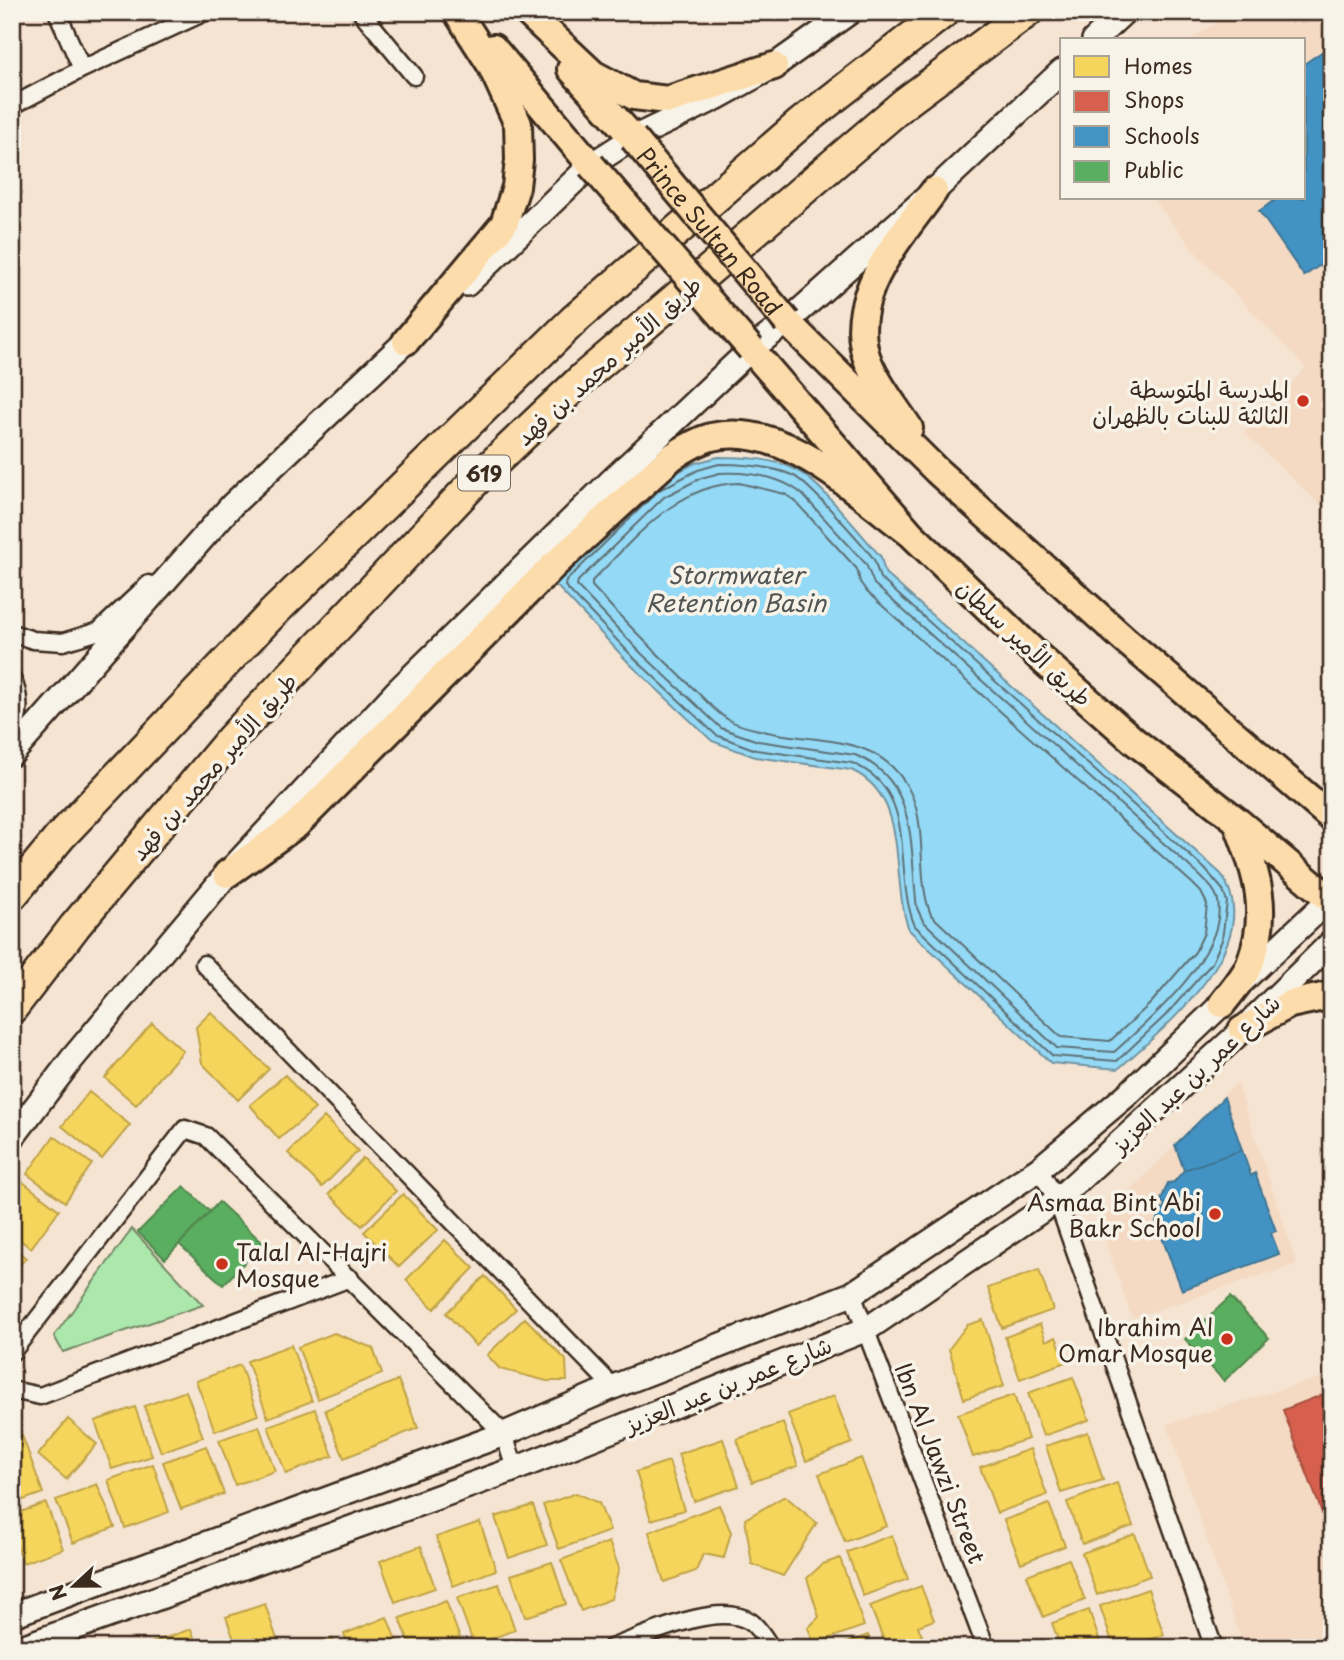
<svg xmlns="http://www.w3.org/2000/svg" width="1344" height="1660" font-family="'Playpen Sans','Playpen Sans Arabic',sans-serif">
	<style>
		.built { fill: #f4dac3 }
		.green { fill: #ace7ac; stroke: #748865; stroke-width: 2 }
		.water { fill: #94d9f6; stroke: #7093a0; stroke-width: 2 }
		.homes { fill: #f6d55c; stroke: #bea249; stroke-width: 2 }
		.shops { fill: #d6604d; stroke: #a8503f; stroke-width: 2 }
		.schools { fill: #4393c3; stroke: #417492; stroke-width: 2 }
		.public { fill: #5aae61; stroke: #51864d; stroke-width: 2 }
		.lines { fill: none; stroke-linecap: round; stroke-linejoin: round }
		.shore { stroke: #5f7074; stroke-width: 2 }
		.street-casing { stroke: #3b2a1e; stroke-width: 21 }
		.secondary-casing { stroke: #3b2a1e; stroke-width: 28 }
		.primary-casing { stroke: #3b2a1e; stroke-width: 32 }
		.highway-casing { stroke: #3b2a1e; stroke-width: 35 }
		.street { stroke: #f7f3e8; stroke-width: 16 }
		.secondary { stroke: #f7f3e8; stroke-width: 23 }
		.primary { stroke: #fddcac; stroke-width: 26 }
		.highway { stroke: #fddcac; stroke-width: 30 }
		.primary-bridge-casing { stroke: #3b2a1e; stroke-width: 32; stroke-linecap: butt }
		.primary-bridge { stroke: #fddcac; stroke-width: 26 }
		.poi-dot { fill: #c8321e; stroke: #f7f3e8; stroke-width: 2.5 }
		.labels { text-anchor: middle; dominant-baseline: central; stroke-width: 7; stroke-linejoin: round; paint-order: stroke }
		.shield { fill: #f7f3e8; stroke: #73665b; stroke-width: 2 }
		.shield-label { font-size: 21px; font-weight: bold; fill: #3b2a1e }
		.street-label { font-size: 23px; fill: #3b2a1e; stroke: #f7f3e8 }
		.poi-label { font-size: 23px; fill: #3b2a1e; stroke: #f7f3e8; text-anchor: end }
		.water-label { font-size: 24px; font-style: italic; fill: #515654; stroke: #f7f3e8 }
	</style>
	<rect width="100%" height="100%" fill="#f5e4d2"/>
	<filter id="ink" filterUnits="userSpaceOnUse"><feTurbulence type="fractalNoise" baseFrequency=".0143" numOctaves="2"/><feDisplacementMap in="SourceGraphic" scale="14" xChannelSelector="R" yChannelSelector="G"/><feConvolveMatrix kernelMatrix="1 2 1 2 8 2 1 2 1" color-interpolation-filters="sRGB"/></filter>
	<g filter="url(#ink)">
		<path class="built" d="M1232,12h100v504l-88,-83 62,-65 -109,-114 -45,-56h152v-158h-114z
			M1237,1082l60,182 -165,54 -33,-96z
			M1332,1374v274h-88l-77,-224z"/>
		<path class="green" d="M132,1229l71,76 -140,47 -9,-16z"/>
		<path class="water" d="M718,457c25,0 57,1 80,14 23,12 64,65 83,86l4,16 336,301c48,69 -56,154 -103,195l-67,-6 -142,-133c-20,-53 3,-133 -58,-160l-96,-13 -43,-16 -82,-77 -76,-81 101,-99 40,-21z"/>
		<path class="homes" d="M211,1012l58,57 -31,31 -36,-37 -6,-36z
			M152,1023l31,28 -47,54 -31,-27z
			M285,1075l30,34 -36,30 -29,-34z
			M89,1092l41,33 -28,34 -40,-33z
			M324,1117l34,34 -36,36 -34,-34z
			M54,1136l38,28 -27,38 -38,-28z
			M363,1158l33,33 -34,35 -33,-32z
			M19,1179l40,31 -28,38 -19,-14v-46z
			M403,1194l35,36 -39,37 -35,-35z
			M445,1240l29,28 -40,41 -28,-29z
			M12,1247l14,11 -14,16z
			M1039,1270l14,40 -51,18 -14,-40z
			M485,1276l31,33 -40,37 -30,-33z
			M525,1318l41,42 1,21h-20l-47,-12 -13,-14z
			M983,1320l21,66 -40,13 -15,-50 18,-24z
			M1040,1324l6,17 10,-4 10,25 -46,17 -15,-42z
			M334,1333l39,15 9,26 -64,25 -20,-52z
			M291,1345l21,56 -44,17 -21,-57z
			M240,1365l18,50 -43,16 -19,-50z
			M1073,1377l16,43 -46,16 -15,-43z
			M398,1380l20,48 -74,30 -19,-48z
			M186,1391l17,46 -42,15 -17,-46z
			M1014,1395l14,44 -55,18 -15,-43z
			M834,1396l18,47 -46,18 -18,-47z
			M135,1407l17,49 -40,13 -17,-48z
			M315,1409l18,47 -47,18 -18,-48z
			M68,1419l29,25 -31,35 -28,-24z
			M783,1423l15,43 -46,16 -15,-43z
			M259,1426l16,45 -40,14 -16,-45z
			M1088,1432l15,48 -42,13 -15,-47z
			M22,1435l21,58 -31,11v-66z
			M723,1439l16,47 -45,15 -16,-47z
			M206,1446l18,48 -43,15 -18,-47z
			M1030,1449l17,46 -50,18 -17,-46z
			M861,1458l26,68 -42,16 -26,-68z
			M669,1461l15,49 -33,10 -15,-48z
			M153,1464l16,48 -44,16 -17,-48z
			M1117,1483l16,43 -51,18 -15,-42z
			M97,1484l18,43 -42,16 -17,-43z
			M576,1493l23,10 11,28 -51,18 -16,-44z
			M785,1496l32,27 -34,53 -31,-12 -7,-45z
			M46,1503l17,46 -40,14 -11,-29v-19z
			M1049,1504l16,42 -44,17 -17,-43z
			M533,1505l14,40 -38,13 -14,-41z
			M719,1505l12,27 -7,26 -21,-4 -7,17 -32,11 -15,-50z
			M480,1522l16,48 -43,16 -17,-49z
			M1135,1534l15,42 -53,19 -15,-42z
			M892,1535l16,44 -45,17 -16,-44z
			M609,1542l10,26 -8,31 -30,12 -20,-51z
			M421,1546l14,42 -40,14 -15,-41z
			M840,1558l24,68 -50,18 -6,-16 11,-11 -12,-39 16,-14z
			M1069,1559l16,41 -42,17 -16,-42z
			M552,1562l14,42 -41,13 -14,-42z
			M499,1584l16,46 -41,15 -17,-47z
			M921,1586l13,34 -16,6 4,10 -35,12 -17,-42z
			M1148,1589l16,46 -38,13h-12l-14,-42z
			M446,1601l15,40 -18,7h-32l-11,-30z
			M265,1604l15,44h-43l-11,-31z
			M1089,1610l13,38h-41l-9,-25z
			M387,1617l12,31h-49l-6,-14z
			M191,1629l7,19h-48l-2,-4z
			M868,1635l4,13h-39z
			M943,1638l3,10h-30z
			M333,1639l3,9h-25z"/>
		<path class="shops" d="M1332,1391v124l-8,3 -41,-108z"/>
		<path class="schools" d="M1332,45v196l-7,5 7,11 -28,19 -45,-65 19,-13h26v-134z
			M1224,1097l18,53 -58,20 -9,-25z
			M1242,1150l9,26 4,-3 21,58 -5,2 8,21 -97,36 -26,-68 9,-17 -4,-5 7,-17 6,-1 10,-12z"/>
		<path class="public" d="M184,1186l26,26 -45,47 -27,-27z
			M219,1202l44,41 -40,42 -44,-41z
			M1230,1297l39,41 -45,43 -39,-42z"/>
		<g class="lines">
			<path class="shore" d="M719,464c24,0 53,2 75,12 15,8 67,66 79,82 4,6 4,14 7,20l325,291 18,21 4,12 -5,38 -10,23 -47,53 -48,45 -64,-5 -138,-130c-24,-55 7,-134 -63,-163l-96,-13 -40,-15 -81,-76 -70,-73 1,-5 93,-91 39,-20z
				M720,473c28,-1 60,3 82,21l64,70 8,20 325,291c7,7 17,15 19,26 9,53 -68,119 -104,151l-57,-4 -134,-127 -6,-13c-8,-58 3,-127 -62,-153l-97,-14 -37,-13 -80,-75 -64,-67 1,-5 86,-84 37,-19z
				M739,483l46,11 10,7 62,68 3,13 7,10 325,291 9,9 6,12 -3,29 -9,19 -44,51 -41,38 -49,-4 -130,-122c-17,-42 0,-95 -27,-134 -33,-50 -95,-37 -145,-51 -10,-2 -21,-5 -30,-10 -13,-7 -25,-22 -36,-32 -35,-33 -69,-67 -101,-102v-5c42,-41 84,-97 147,-98z"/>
			<defs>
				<path id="street" d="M57,12l25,57
					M361,12l53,64
					M12,106l70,-37 123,-57
					M12,633l21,7 30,2 36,-11 50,-47
					M12,679c8,15 9,39 0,53
					M204,964l409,423
					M1039,1169l18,31 157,448
					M852,1294l134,354
					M12,1352l173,-223 21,7 298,298 11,35
					M12,1390l28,6 310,-118
					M611,1648c34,-12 107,-48 140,-26 7,5 15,18 20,26"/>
				<path id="secondary" d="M1094,40l30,-28
					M467,284l124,-119 42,-27 83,-40 58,-32 76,-54
					M12,754l220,-249 187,-176
					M12,1138l60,-79 155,-185 169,-182 215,-211 140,-132 36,-27 147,-131 128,-120
					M12,1615l492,-181 109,-47 239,-93 187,-125 90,-76 93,-89 13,-16 97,-91
					M19,1648l496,-179 352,-140 190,-129 177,-162 98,-96"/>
				<path id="primary" d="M527,12l66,62 41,22 34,4 106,-34
					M493,48l98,117
					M571,69l62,69
					M787,322l150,149 187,168 208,179
					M406,341l98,-117 12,-37 3,-27 -1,-36 -27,-59 -34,-53
					M751,349l159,184 128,123 96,85 102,79 96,81
					M909,428c-13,-20 -30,-41 -40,-64 -27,-65 30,-124 65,-173
					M227,874l69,-49 257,-259 119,-109c12,-8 25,-16 39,-20 73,-17 145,56 199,96
					M1222,1004c9,-12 22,-26 28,-40 21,-55 6,-91 -13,-142
					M1242,1030l48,-26 42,-9"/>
				<path id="highway" d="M12,895l48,-58 212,-223 302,-294 227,-197 143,-111
					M12,1008l63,-82 156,-187 248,-262 105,-100 322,-275 121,-90"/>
			</defs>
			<use href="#street" class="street-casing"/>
			<use href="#secondary" class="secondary-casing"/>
			<use href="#primary" class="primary-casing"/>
			<use href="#highway" class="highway-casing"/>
			<use href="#street" class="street"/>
			<use href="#secondary" class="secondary"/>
			<use href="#primary" class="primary"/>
			<use href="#highway" class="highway"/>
			<defs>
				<g id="primary-bridge">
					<path id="s1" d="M633,138l154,184"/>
					<path d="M591,165l160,184"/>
				</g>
			</defs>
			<use href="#primary-bridge" class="primary-bridge-casing"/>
			<use href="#primary-bridge" class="primary-bridge"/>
		</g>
	</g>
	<g class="poi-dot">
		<circle cx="1303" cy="401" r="7"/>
		<circle cx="1215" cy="1214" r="7"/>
		<circle cx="222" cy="1264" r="7"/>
		<circle cx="1227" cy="1339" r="7"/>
	</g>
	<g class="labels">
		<rect class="shield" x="458" y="455.5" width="52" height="35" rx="5"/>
		<g class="shield-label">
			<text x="484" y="473">619</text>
		</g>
		<g class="street-label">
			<text stroke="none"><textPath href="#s1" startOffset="121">Prince Sultan Road</textPath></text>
			<text transform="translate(608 360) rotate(-42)">طريق الأمير محمد بن فهد</text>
			<text transform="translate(1025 642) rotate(43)">طريق الأمير سلطان</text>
			<text transform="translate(213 766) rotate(-49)">طريق الأمير محمد بن فهد</text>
			<text transform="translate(1195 1073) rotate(-43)">شارع عمر بن عبد العزيز</text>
			<text transform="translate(728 1384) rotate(-22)">شارع عمر بن عبد العزيز</text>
			<text transform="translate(941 1463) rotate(69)">Ibn Al Jawzi Street</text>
		</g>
		<g class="poi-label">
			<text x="1289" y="388">المدرسة المتوسطة<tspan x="1289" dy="26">الثالثة للبنات بالظهران</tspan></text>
			<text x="1201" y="1201">Asmaa Bint Abi<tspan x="1201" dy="26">Bakr School</tspan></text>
			<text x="236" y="1251" text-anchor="start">Talal Al-Hajri<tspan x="236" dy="26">Mosque</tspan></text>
			<text x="1213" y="1326">Ibrahim Al<tspan x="1213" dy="26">Omar Mosque</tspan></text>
		</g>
		<g class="water-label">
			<text x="736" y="574">Stormwater<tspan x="736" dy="28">Retention Basin</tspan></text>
		</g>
	</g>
	<rect width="1344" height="1660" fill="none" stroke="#f7f3e8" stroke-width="42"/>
	<rect x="21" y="21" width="1302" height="1618" fill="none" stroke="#3b2a1e" stroke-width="2.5" filter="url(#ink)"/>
	<rect x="1060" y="38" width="245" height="161" fill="#f7f3e8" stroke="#aca397" stroke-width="2"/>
	<rect x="1074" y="56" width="35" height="21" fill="#f6d55c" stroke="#aca397" stroke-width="2"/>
	<text x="1124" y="74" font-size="21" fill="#3b2a1e">Homes</text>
	<rect x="1074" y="91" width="35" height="21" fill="#d6604d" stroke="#aca397" stroke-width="2"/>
	<text x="1124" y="108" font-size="21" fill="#3b2a1e">Shops</text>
	<rect x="1074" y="126" width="35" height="21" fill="#4393c3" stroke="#aca397" stroke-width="2"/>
	<text x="1124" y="144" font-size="21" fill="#3b2a1e">Schools</text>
	<rect x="1074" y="161" width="35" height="21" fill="#5aae61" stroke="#aca397" stroke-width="2"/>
	<text x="1124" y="178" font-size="21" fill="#3b2a1e">Public</text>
	<g transform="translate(74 1586) rotate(248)" stroke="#f7f3e8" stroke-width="5" paint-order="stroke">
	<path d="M0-5L12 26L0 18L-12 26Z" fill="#3b2a1e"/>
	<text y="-10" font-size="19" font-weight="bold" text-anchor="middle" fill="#3b2a1e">N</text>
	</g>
</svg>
